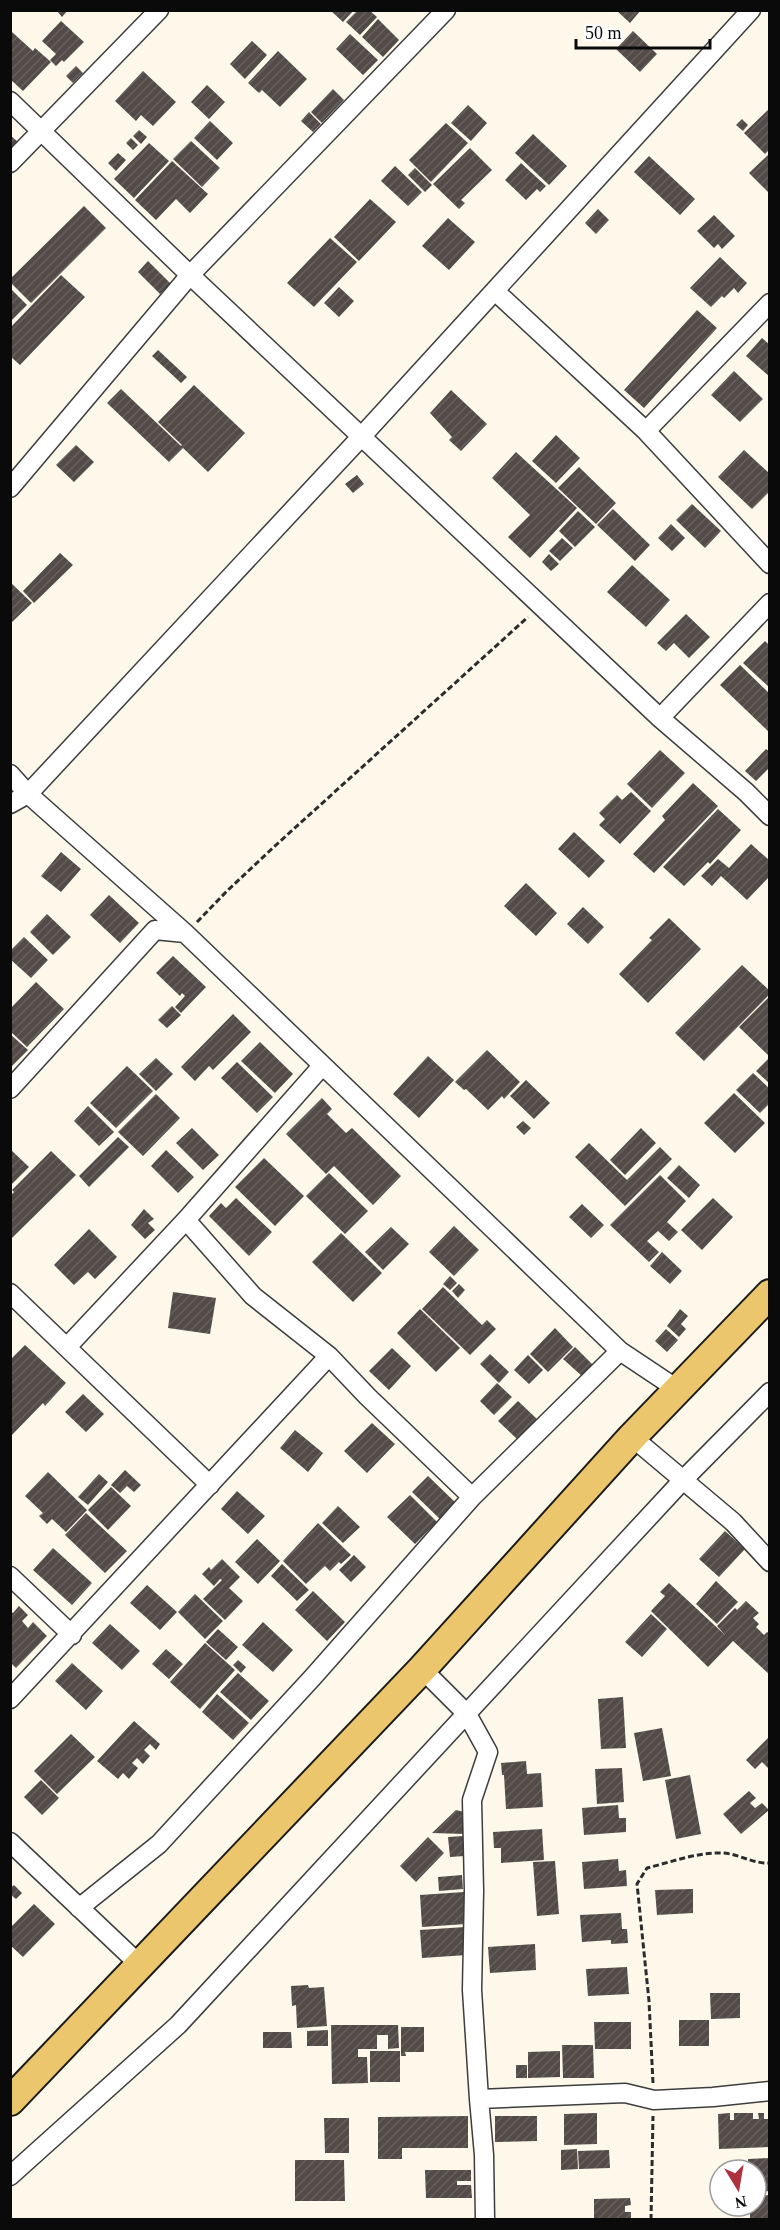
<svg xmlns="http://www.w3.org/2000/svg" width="780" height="2230" font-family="Georgia,serif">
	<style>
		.building { fill: url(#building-hatch) }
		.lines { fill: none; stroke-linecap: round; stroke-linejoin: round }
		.street-casing { stroke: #3d3d3d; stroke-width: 21 }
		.primary-casing { stroke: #1b1b1b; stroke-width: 32 }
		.path { stroke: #2c2c2c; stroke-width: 3; stroke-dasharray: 6 3; stroke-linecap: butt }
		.street { stroke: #fff; stroke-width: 18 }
		.primary { stroke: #ebc66c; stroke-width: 28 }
	</style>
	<defs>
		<pattern id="building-hatch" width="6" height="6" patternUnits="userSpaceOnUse" patternTransform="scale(1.5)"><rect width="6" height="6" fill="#524b48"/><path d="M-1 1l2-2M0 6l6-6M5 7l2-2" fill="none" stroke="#66605e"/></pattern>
	</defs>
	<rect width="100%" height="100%" fill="#fdf8ea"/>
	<path class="building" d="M56,10h12l-6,7z
		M330,10h24l-11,12z
		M358,10h11l8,7 -17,18 -14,-13z
		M616,10h25l-11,13z
		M378,19l21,21 -16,17 -21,-20z
		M61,21l23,21 -20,20 -2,-2 -6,6 -6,-6 6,-6 -14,-13z
		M633,31l24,23 -17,18 -24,-23z
		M12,32l21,19 2,-3 16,14 -28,29 -13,-12v-45z
		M350,34l28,26 -15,15 -27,-26z
		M252,41l15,14 -22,24 -15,-15z
		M278,51l29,28 -27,28 -18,-17 -3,3 -11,-10z
		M76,66l7,7 -10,10 -7,-7z
		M143,71l33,31 -23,24 -12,-11 -5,6 -21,-20z
		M207,85l18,17 -16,17 -18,-17z
		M333,89l11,11 -22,23 -11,-11z
		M468,105l19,18 -16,18 -20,-18z
		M770,108v41l-5,5 -21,-21z
		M309,112l12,12 -8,8 -12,-11z
		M742,119l6,6 -5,6 -7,-6z
		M210,121l23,22 -16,17 -23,-22z
		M446,123l22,20 -37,39 -22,-22z
		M139,130l8,7 -6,7 -8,-8z
		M533,134l34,32 -18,19 -34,-32z
		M10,135l8,7 -8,8z
		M131,138l7,7 -5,5 -7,-7z
		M191,141l29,27 -18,19 -29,-28z
		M149,143l20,18 -35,37 -20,-19z
		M470,148l22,22 -31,30 4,3 -6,6 -26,-25z
		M118,153l8,7 -10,11 -8,-8z
		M768,155l2,2v37l-21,-21z
		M649,156l46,43 -15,16 -46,-43z
		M172,161l36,33 -18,19 -14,-14 -20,21 -21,-20z
		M521,163l25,23 -6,6 -3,-3 -11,11 -21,-20z
		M395,166l27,26 -14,14 -27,-25z
		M415,168l17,17 -7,7 -17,-17z
		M370,199l26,23 -37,39 -25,-24z
		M84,206l22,22 -75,75 -21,-21v-3z
		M598,209l11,11 -13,14 -11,-11z
		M714,215l21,21 -13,13 -4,-5 -4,4 -17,-17z
		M448,218l27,24 -26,28 -27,-24z
		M330,238l27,24 -43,45 -27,-24z
		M720,257l27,26 -9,10 -4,-5 -10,10 -2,-2 -11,11 -21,-19z
		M148,261l23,23 -11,10 -22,-22z
		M61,275l24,22 -65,68 -10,-9v-28z
		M339,287l15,14 -15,16 -15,-14z
		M10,288l17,17 -17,17z
		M697,310l20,18 -73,80 -20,-18z
		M762,338l8,7v32l-24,-21z
		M158,350l29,27 -6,6 -29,-27z
		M734,371l29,28 -23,23 -29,-27z
		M194,385l51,48 -37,39 -25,-24 -14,14 -62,-59 14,-14 60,57 1,-1 -24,-23z
		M451,390l36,34 -26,27 -12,-11 3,-3 -22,-24z
		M556,435l24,23 -24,25 -24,-22z
		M76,445l18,17 -20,20 -18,-17z
		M744,450l26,24v17l-18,18 -34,-32z
		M516,452l61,56 -47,50 -22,-21 22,-22 -38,-37z
		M579,467l37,36 -20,21 -38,-36z
		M357,475l7,9 -11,9 -8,-9z
		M692,504l29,27 -16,17 -29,-28z
		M613,509l37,36 -15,16 -38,-36z
		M578,511l17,16 -20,20 -16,-16z
		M671,524l14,14 -13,13 -14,-13z
		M562,538l11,10 -13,13 -11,-10z
		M60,553l13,12 -39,38 -11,-12z
		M549,554l10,10 -8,7 -9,-9z
		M632,565l38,35 -24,27 -39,-35z
		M10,582l22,21 -22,21z
		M686,614l24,23 -21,21 -15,-15 -8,8 -9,-8z
		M765,641l5,5v42l-27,-25z
		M740,665l30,29v39l-50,-48z
		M766,749l4,3v15l-14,14 -11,-10z
		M660,750l25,23 -33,35 -25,-24z
		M693,783l25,23 -64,67 -21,-19 32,-34 -3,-4z
		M631,792l20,19 -31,33 -21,-19 6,-6 -6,-6 18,-18 5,5z
		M718,809l23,21 -31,34 -2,-2 -24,24 -21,-19z
		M574,832l31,29 -16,17 -31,-29z
		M751,844l19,17v15l-23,24 -26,-24 -9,10 -11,-10 17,-17 11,9z
		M61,852l20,17 -20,23 -20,-16z
		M526,883l31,30 -21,23 -32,-30z
		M109,895l30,28 -19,20 -30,-28z
		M583,907l21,20 -16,17 -21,-20z
		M47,914l24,23 -18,18 -23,-23z
		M669,918l32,31 -53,54 -29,-29 33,-34 -3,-2z
		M24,937l24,23 -17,18 -21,-19v-8z
		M173,956l33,31 -25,26 -6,-6 10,-11 -3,-3 -2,3 -24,-23z
		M742,965l28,26v3l-66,67 -29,-28z
		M36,982l28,27 -37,38 -17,-16v-22z
		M770,996v57l-2,2 -29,-28z
		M172,1006l9,9 -14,13 -9,-8z
		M233,1014l18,18 -38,38 -4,-4 -14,15 -14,-14z
		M10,1034l18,16 -18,18z
		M260,1042l33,32 -18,19 -34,-32z
		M487,1050l33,32 -16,17 -2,-3 -14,14 -22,-21 -2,1 -9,-8z
		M428,1056l26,24 -35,38 -26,-24z
		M770,1057v27l-14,-13z
		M156,1058l17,16 -17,17 -17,-17z
		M237,1062l36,35 -16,16 -36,-35z
		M127,1066l26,25 -37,37 -26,-25z
		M753,1073l17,16v14l-10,10 -24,-23z
		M526,1080l24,23 -16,16 -24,-23z
		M734,1093l31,30 -30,30 -31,-30z
		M156,1094l24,24 -37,38 -25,-24z
		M322,1098l10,11 -5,5 19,19 6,-5 49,48 -28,29 -39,-39 -8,8 -40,-40z
		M88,1106l26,26 -15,14 -25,-25z
		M523,1121l8,7 -7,7 -8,-8z
		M192,1128l27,27 -16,15 -27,-27z
		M641,1128l15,15 -31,32 -15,-15z
		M118,1137l11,10 -40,40 -10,-11z
		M589,1143l38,37 33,-33 12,12 -47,47 -50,-49z
		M10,1149l19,18 -19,19z
		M166,1150l28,27 -16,16 -27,-27z
		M51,1151l25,24 -66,65v-44l4,-4 -2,-2z
		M264,1158l40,38 -29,30 -40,-39z
		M679,1165l21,20 -11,13 -22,-20z
		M329,1173l39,38 -23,23 -39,-38z
		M660,1175l26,26 -19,21 11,10 -9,9 -11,-10 -11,10 12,11 -10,10 -39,-37z
		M236,1198l36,34 -23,24 -40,-40 12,-13 5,5z
		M713,1198l20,19 -31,33 -21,-20z
		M582,1204l22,21 -13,13 -22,-21z
		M144,1209l10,10 -6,4 7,7 -10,9 -14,-14z
		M454,1226l25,24 -25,26 -25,-24z
		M391,1227l18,17 -26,26 -18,-18z
		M89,1229l28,28 -22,22 -7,-7 -14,13 -20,-20z
		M341,1233l41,40 -29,29 -41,-40z
		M662,1252l20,19 -12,13 -20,-18z
		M450,1276l7,7 -7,7 -7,-6z
		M459,1284l6,6 -7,8 -6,-7z
		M443,1287l39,38 5,-5 9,9 -26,26 -48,-46z
		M173,1292l43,6 -6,36 -42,-6z
		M420,1309l40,39 -24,24 -39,-39z
		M680,1309l8,7 -7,8 5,5 -7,8 -12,-11z
		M555,1328l18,19 -25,25 -18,-18z
		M666,1329l12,11 -11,12 -12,-11z
		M25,1345l41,38 -21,23 -2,-3 -33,34v-77z
		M575,1347l19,19 -11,11 -20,-18z
		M392,1348l19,18 -22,24 -20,-19z
		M490,1354l19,18 -10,11 -19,-19z
		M528,1355l15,15 -14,14 -15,-14z
		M497,1383l15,14 -18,18 -14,-14z
		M83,1394l21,20 -18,18 -21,-20z
		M518,1401l19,18 -20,20 -19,-18z
		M372,1423l23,21 -28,29 -23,-22z
		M295,1430l28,23 -15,19 -28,-24z
		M125,1470l16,15 -7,7 -7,-6 -7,7 -9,-8z
		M48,1472l39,38 -21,22 -14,-13 -5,5 -8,-8 4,-3 -18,-17z
		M99,1474l9,8 -20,23 -10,-8z
		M428,1476l29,28 -16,16 -29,-28z
		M111,1487l20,19 -23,24 -20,-20z
		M237,1491l28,25 -17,18 -27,-25z
		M410,1495l27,27 -22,22 -28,-27z
		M338,1506l22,21 -17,16 -21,-20z
		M86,1513l41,38 -22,22 -40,-38z
		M318,1523l33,32 -10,9 -2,-2 -9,9 -5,-5 -19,18 -23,-23z
		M725,1531l20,18 -26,28 -20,-18z
		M257,1539l23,22 -22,23 -23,-22z
		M53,1548l39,35 -20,22 -39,-35z
		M354,1555l12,12 -15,15 -12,-12z
		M222,1559l18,18 -11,11 14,13 -18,19 -22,-21 19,-19 -2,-1 -6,7 -12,-12 7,-7 2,3z
		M282,1564l27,26 -12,11 -26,-25z
		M716,1581l22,21 -21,22 -21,-20z
		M669,1583l56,52 -8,-9 18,-18 2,2 9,-9 13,12 -6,5 6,6 -3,3 8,8 3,-3 3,2v41l-37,-34 -25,26 -57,-56 14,-15 -5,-4z
		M147,1585l30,27 -17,18 -30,-27z
		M313,1591l32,31 -18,19 -32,-31z
		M195,1594l28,27 -18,18 -27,-27z
		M19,1606l9,9 -6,6 6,7 5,-6 14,14 -31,32 -6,-6v-51l3,2z
		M651,1614l16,15 -25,28 -17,-15z
		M263,1622l30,28 -20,22 -31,-27z
		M110,1624l30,27 -18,19 -30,-27z
		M218,1629l20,18 -12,13 -20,-18z
		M205,1643l30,27 -35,39 -30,-27z
		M166,1649l17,15 -14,15 -17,-15z
		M238,1660l8,7 -5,6 -8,-8z
		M72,1663l31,28 -17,19 -31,-29z
		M238,1673l31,28 -18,19 -31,-28z
		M217,1694l32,29 -16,17 -31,-28z
		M623,1697l3,51 -25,1 -3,-50z
		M134,1721l26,23 -4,6 -6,-6 -6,6 6,6 -7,8 -6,-6 -5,5 6,5 -9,11 -6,-6 -5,6 -21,-18z
		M662,1728l9,48 -28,5 -9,-48z
		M71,1734l24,23 -38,37 -23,-23z
		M770,1736v34l-8,-8 -7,7 -9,-9z
		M526,1761l1,13 14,-1 2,34 -37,2 -2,-34h-2l-1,-12z
		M622,1768l2,34 -27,2 -2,-35z
		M690,1775l11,59 -25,5 -11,-59z
		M41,1780l18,18 -17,17 -18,-18z
		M749,1791l7,7 -6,5 5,5 7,-5 7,7 -28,24 -18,-20z
		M618,1805l1,13h7v14l-42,3 -2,-27z
		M456,1810l8,2 1,22 -33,-1z
		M542,1829l2,31 -43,3v-15h-7l-1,-16z
		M464,1836l1,20 -15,1 -2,-20z
		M428,1837l16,16 -28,29 -16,-16z
		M618,1859l1,12 7,-1 1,16 -43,3 -2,-27z
		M555,1861l4,53 -22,2 -4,-54z
		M462,1875l1,14 -24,2 -1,-14z
		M14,1885l8,8 -6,6 -6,-5v-6z
		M693,1889v24l-36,2 -2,-25z
		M464,1892l2,32 -44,3 -2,-32z
		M34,1904l21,20 -32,33 -13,-12v-17z
		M621,1913l1,16h5l1,14 -17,1v-4l-29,2 -2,-27z
		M465,1927l2,28 -45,3 -2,-28z
		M535,1944l1,26 -46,3 -2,-26z
		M627,1967l2,27 -41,2 -2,-27z
		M308,1985l1,3 15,-1 3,39 -30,2 -1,-23 -4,1 -1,-20z
		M710,1993h30v25l-29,1z
		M679,2020h30v26h-30z
		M594,2022h37v27h-36z
		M331,2025h67l1,23 -11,1v-14h-11v14h-19v8h9l1,26 -36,1z
		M401,2027h23v25h-19l1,4h-5z
		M328,2030v16h-21v-15z
		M263,2032h28l1,16h-29z
		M562,2045h31l1,33h-31z
		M370,2051h30v31h-30z
		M560,2051v26l-32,1v-26z
		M516,2065h11v13h-11z
		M597,2113v31l-33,1v-31z
		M730,2113v7h4v-7h19v6h6l-1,-6h6v6h6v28l-51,2 -1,-35z
		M468,2116v32h-66v11h-24v-42z
		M495,2116h42v25l-42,1z
		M324,2118h25v35h-24z
		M577,2149l1,20 -17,1v-20z
		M609,2150l1,18 -31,1 -1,-18z
		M770,2158v33l-14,1v-22h-8v-11z
		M295,2160h49l1,41h-50z
		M741,2165v5h-23v-3z
		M425,2170h46v11h-14v4h14l1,13h-46z
		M770,2195v25h-20v-14h6v-10z
		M630,2198l1,7 -6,1v6h6v8h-37v-21z"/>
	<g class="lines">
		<defs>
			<path id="street" d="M10,101l180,174 470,443 86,74 24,24
				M10,163l149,-153
				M495,291l151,140 124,133
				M646,431l124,-128
				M10,488l180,-213 256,-265
				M660,718l110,-115
				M10,774l18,20 333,-357 390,-427
				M10,804l18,-10 157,139 435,418 57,38
				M10,1089l145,-159 30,3
				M186,1220l67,76 76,60 38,40 105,101
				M10,1293l200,192
				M67,1347l119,-127 136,-154
				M632,1437l101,85 37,40
				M10,1576l62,59
				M422,1669l45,45 21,38 -16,48 2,91 -2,99 7,109 5,56 1,65
				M10,1699l319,-343
				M10,1842l131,124
				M79,1908l80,-64 154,-167 159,-180 148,-146
				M479,2099l146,-6 29,7 59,-3 57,-6
				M10,2176l168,-151 505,-545 87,-88"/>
			<path id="primary" d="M10,2101l412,-432 210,-232 138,-143"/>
		</defs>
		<use href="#street" class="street-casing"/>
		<use href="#primary" class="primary-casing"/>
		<path class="path" d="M197,922l30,-31 49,-46 252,-228
			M653,2083l-4,-82 -12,-117 10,-16c24,-6 51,-16 76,-15 16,1 30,11 47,10
			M651,2220l2,-104"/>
		<use href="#street" class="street"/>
		<use href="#primary" class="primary"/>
	</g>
	<rect width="780" height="2230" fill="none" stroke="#0a0a0a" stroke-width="24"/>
	<g transform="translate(738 2188) rotate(169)"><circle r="28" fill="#ffffff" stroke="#9d9d9d" stroke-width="1.5"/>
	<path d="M0-4.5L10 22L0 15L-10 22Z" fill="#ac313d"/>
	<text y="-9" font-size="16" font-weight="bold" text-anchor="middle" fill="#0a0a0a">N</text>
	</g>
	<path d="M576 39v9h134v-9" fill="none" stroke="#0a0a0a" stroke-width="3"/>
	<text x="585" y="39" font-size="18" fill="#0a0a0a" stroke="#ffffff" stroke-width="4.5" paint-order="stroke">50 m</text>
</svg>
